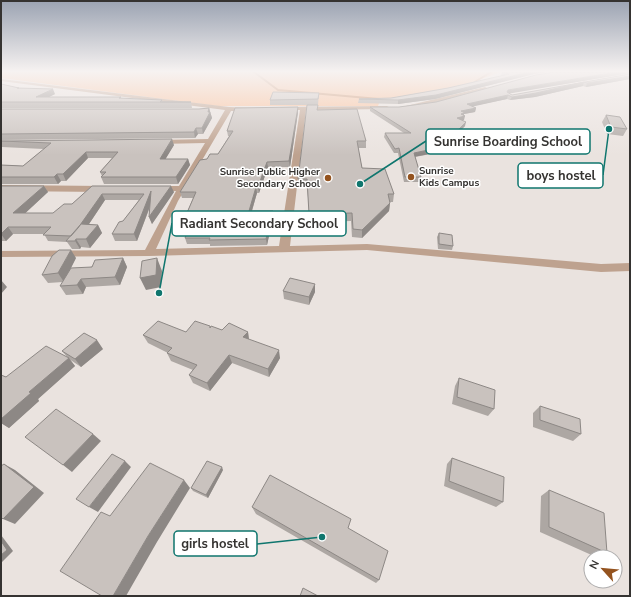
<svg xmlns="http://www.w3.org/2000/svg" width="631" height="597" font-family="'Nunito Sans',sans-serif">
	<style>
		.green { fill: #fbbf97 }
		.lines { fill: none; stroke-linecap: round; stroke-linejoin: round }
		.stream { stroke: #c78a61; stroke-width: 2 }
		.minor { fill: #bea28f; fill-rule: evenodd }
		.wall { fill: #ada7a3 }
		.shaded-wall { fill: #8d8885 }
		.building { fill: #c9c2be; stroke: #8d8885 }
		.poi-dot { fill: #94531f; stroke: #fff; stroke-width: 1.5 }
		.labels { text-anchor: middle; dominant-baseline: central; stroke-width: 3; stroke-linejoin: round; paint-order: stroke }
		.far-poi-label { font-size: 10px; font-weight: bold; fill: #353331; stroke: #fff; text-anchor: start }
		.leader { fill: none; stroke: #0f766e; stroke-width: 1.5 }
		.callout-dot { fill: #0f766e; stroke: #fff; stroke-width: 1.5 }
		.callout { fill: #fff; stroke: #0f766e; stroke-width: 1.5 }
		.callout-label { font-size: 13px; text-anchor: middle; font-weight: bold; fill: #353331 }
	</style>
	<rect width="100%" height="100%" fill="#eae3df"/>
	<path class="green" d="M1,72h499c-37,14 -78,28 -119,26l-3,8h-160l-217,-28z"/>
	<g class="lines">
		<path class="stream" d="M254,72l24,18 101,9
			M473,83l18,-11"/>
		<path class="minor" d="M1,79l228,28 24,1v2l-2,1h-20l-53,90 -22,48 123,-3 21,-136h-17l-3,-2 1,-1 106,-1 3,2 -1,1 -83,1 -16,136 77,-2 234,20 29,-1v8l-29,1 -234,-22 -218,6 -148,1v-6l144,-1 31,-59 -20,1 -4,-3 4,-3h23l26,-43 -47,1 -3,-2 3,-2 50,-1 17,-29 -224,-29z
			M485,87l2,1v2l-52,14 -26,4 -3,-2z
			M1,185l103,1 4,3 -4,3 -103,-1z"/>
	</g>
	<path class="wall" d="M502,72h44l-12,2 -99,25 -37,5 -40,-1 1,-4 32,-1 57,-10 54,-12h-1z
		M630,72v1l-121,20 3,2 118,-21v5l-44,8 -3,-1 -48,11 -25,3 -3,-1 -34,7 3,2 -1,4 -11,2v6h-1l2,6 -17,17 -4,2 3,1 -1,5 -31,6 6,20 -1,5h-16l-6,-29h-4l-10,-16 1,-4h19l-34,-22v-4h29l37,-5z
		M1,84l18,4h1l35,6 -6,3 113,3 1,2h28l1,6h-191z
		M319,93l-1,12h-48v-5z
		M209,108l3,10 -9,16h-5l-3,4 -194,2v-31h198z
		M318,110l48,31v7h-8l4,20 32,26 -1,8h-3v1l-1,8 -27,27 -10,-1 -1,-16 -41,1 -3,-36h-8l-1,-7z
		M298,112l-8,55h-22l-9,26h-2l-5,18h21v7l-6,27 -57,1v-2h-23l-2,-6 4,-10h-4l-2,-6 10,-24h-11l-2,-6 27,-33 11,-5 11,-18h-1l-1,-5z
		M606,115l21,14 -4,7 -16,-2 -5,-12z
		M1,141l173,4 -9,14h23l2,6 -12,19h-74l-3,-7 1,-1 -2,-4 12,-14h-24l-22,23h-5l-3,3h-57v-19l22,1 21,-17 -42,-2 -1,1z
		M1,186h43l4,6 -23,21h28l19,-9 20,-18 82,6 -22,32 -3,-7 1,-10 -13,34h-22l-3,-7 11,-13 16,-21h-34l-16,24 9,1 4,8 -12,15 -9,-1 -1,2h-8l-5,-7 -19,-1 -4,-7h-31l-7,7h-5z
		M439,233l14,13 -1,4 -14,-1 -1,-12z
		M76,258l-8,15 55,-15 4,9 -7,18 -34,2 -3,7 -17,1 -6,-9 3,-4 -15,1 -6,-8z
		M283,291l32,1 -6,13 -25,-6z
		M210,327l12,3 26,2 1,8 31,18 -11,19 -37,-14 -22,28 -17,-8 -4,-8 4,-5 -22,-9 -4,-8h1l-20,-10 -5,-8 43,-3z
		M103,349l-22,18 -12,-8 6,7 -37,33 1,2 -30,27 -8,-5v-48l5,2 62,-19 -6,-7z
		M459,378l35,31 -6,7 -36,-12 3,-18z
		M540,406l41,28 -8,7 -40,-14v-14z
		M452,458l51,44 -7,5 -52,-21 3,-22z
		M223,470l-15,28 -15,-7 -2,-3z
		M549,490l58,63 -11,4 -56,-25 1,-36z
		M252,507l96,21 31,52 -3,3 -120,-69z"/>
	<path class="shaded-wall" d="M529,72h17l-12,2 -99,25 -37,5v-4z
		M617,72h13v1l-123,21v-2l1,-2z
		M630,76v3l-44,8 1,-4z
		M584,82l-1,4 -48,11 -25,3 2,-3z
		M53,89l2,5 -16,8 -3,-5z
		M508,95l-1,4 -41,9 1,-4z
		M298,107v5l-8,55 -1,-6z
		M209,108l3,10 -9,16 -1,-6z
		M476,108l-1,4 -11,2v2h1l-1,4 -8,2 5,-11z
		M466,122l-1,4 -17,17 -10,4 1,-4z
		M196,128l2,6 -3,4 -1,-6z
		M172,139l2,6 -12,20 -2,-6z
		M447,146l-1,5 -33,6 1,-4z
		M86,152l2,6 -22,23 -3,-7z
		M188,159l2,6 -12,19 -2,-7z
		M267,162l1,5 -9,26 -1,-6z
		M57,174l4,7 -3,3 -4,-7z
		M44,186l4,6 -30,28 -5,-7z
		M171,186l3,6 -22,32 -3,-7z
		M256,187l1,6 -7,24 -1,-6z
		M151,191l2,7 -16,43 -3,-7z
		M102,194l3,6 -26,39h-3l5,8 -1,2 -8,-13z
		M390,203l-1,8 -27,27v-8z
		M273,211v7l-6,27 -1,-6z
		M98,225l4,8 -12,15 -4,-9z
		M8,227l5,7 -7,7 -5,-7z
		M71,250l5,8 -12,24 -6,-9z
		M123,258l4,9 -7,18 -5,-8z
		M157,258l5,13 -1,16 -15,3 -6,-12z
		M81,279l5,8 -3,7 -6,-9z
		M1,280l6,7 -6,7z
		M315,284v8l-6,13v-8z
		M248,332l1,8 -6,-3z
		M97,340l6,9 -22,18 -6,-8z
		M279,350l1,8 -11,19 -1,-8z
		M229,355l3,8 -22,28 -3,-8z
		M69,358l6,8 -37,33 1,2 -30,27 -8,-5v-4l28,-27z
		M93,434l8,7 -29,31 -9,-7z
		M125,461l6,6 -33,45 -9,-5z
		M4,464l11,6 29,23 -29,31 -12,-5z
		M222,467l1,3 -15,28 -2,-3z
		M184,480l6,8 -33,54 -31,54h-13l35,-60z
		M1,535l12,16 -12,12z"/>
	<path class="building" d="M502,72h27l-93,23 -38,5 -39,-1 32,-1 57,-10 61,-14z
		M555,72h62l-109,18 -1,2 5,3 118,-21v2l-43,7 -3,-1 -48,11 -24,4 -4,-2 -41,9 9,4 -15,3 4,2 -4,1 4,2 -8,2 9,4 -17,17 -10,4 8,3 -33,7 7,24h-16l-6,-29 -4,1 -10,-16h26l-41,-26h29l37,-5 100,-27z
		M1,84l18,4h-2l36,1 -17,8h85l-2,1 43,2 -2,2h31h-190z
		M273,92l46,1 -1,6 -48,1z
		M307,105h11l-1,5 40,-1 9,32h-9l5,27 23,1 9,25h-6l2,9 -28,27 -9,-1 -1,-16 -43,1 -2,-35h-9z
		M298,107l-9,54 -22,1 -9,25h-2l-7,24h24l-7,28 -57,1 1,-2h-25l7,-16h-9l13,-30h-16l20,-32 7,-1 3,-5h8l15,-23h-6l8,-23z
		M209,108l-1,4h2l-8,16h-6l-2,4 -193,2v-25h198z
		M606,115l14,2 7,12 -16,-2z
		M172,139l-12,20h28l-12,18h-75l5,-5h-6l18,-20h-32l-23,22h-6l-3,3h-53v-12l22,1 28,-23 -50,-2z
		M1,186h43l-31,27h40l11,-9h8l20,-18h79l-22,31 2,-26 -17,43h-22l7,-12 4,-1 21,-27h-42l-24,34 -7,8 -28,-1 8,-8h-43l-7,7z
		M81,224l17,1 -12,14h-10l-1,2h-9z
		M439,233l13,2 1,11 -14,-2z
		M59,250h12l-13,23 -16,2 10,-19z
		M123,258l-8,19 -34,2 -4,6 -17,1 11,-18 21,-1 3,-7z
		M157,258l-1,17 -16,3 2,-17z
		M290,278l25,6 -6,13 -26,-6z
		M158,321l28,11 9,-11 15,5v2l1,-2 11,4 7,-7 19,9 -5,5 36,13 -11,19 -39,-14 -22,28 -18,-8 8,-10 -30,-12 5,-5 -29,-13z
		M84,333l13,7 -22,19 -13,-8z
		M46,346l23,12 -40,34 2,1 -30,26v-44l5,2z
		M459,378l36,12 -1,19 -37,-12z
		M540,406l40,13 1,15 -41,-14z
		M56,409l37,25 -30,31 -38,-28z
		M112,454l13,7 -36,46 -13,-8z
		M452,458l52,19 -1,25 -54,-21z
		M207,461l15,6 -16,28 -15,-7z
		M150,463l34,17 -36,56 -35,60h-11l-42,-25 41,-59 9,4z
		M4,464l30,23 -31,32 -2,-2v-51z
		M270,475l81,44 -3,9 40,23 -9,29 -127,-73z
		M549,490l55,23 3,40 -58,-26z
		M1,541l6,9 -6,5z
		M303,588l15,8h-18z"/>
	<linearGradient id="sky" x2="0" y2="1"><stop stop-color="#9ba3b2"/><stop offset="0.46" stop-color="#f6f2f1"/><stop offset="1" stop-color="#f6f2f1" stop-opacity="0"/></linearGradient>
	<rect width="631" height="155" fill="url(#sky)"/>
	<g class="poi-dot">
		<circle cx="411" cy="177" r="4"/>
		<circle cx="328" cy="178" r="4"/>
	</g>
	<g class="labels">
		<g class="far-poi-label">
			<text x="419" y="171">Sunrise<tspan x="419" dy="12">Kids Campus</tspan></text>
			<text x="320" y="172" text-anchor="end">Sunrise Public Higher<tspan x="320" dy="12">Secondary School</tspan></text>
		</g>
	</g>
	<path class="leader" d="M360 184L426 141M609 129L603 175M159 293L172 223M322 537L257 544"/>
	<g class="callout-dot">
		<circle cx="360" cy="184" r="4"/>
		<circle cx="609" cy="129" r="4"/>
		<circle cx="159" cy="293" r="4"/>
		<circle cx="322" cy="537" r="4"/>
	</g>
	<g class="callout">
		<rect x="426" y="129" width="164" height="25" rx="4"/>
		<rect x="518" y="163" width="85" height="25" rx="4"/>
		<rect x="172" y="211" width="174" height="25" rx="4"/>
		<rect x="174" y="531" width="83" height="25" rx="4"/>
	</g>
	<g class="callout-label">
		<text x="508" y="146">Sunrise Boarding School</text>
		<text x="561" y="180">boys hostel</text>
		<text x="259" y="228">Radiant Secondary School</text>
		<text x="215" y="548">girls hostel</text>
	</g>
	<rect width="631" height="597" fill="none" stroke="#353331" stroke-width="4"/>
	<g transform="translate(603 569) rotate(297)"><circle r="19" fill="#ffffff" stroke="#aeadad"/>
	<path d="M0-3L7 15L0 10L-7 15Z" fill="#94531f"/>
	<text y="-6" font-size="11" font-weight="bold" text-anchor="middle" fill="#353331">N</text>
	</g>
</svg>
